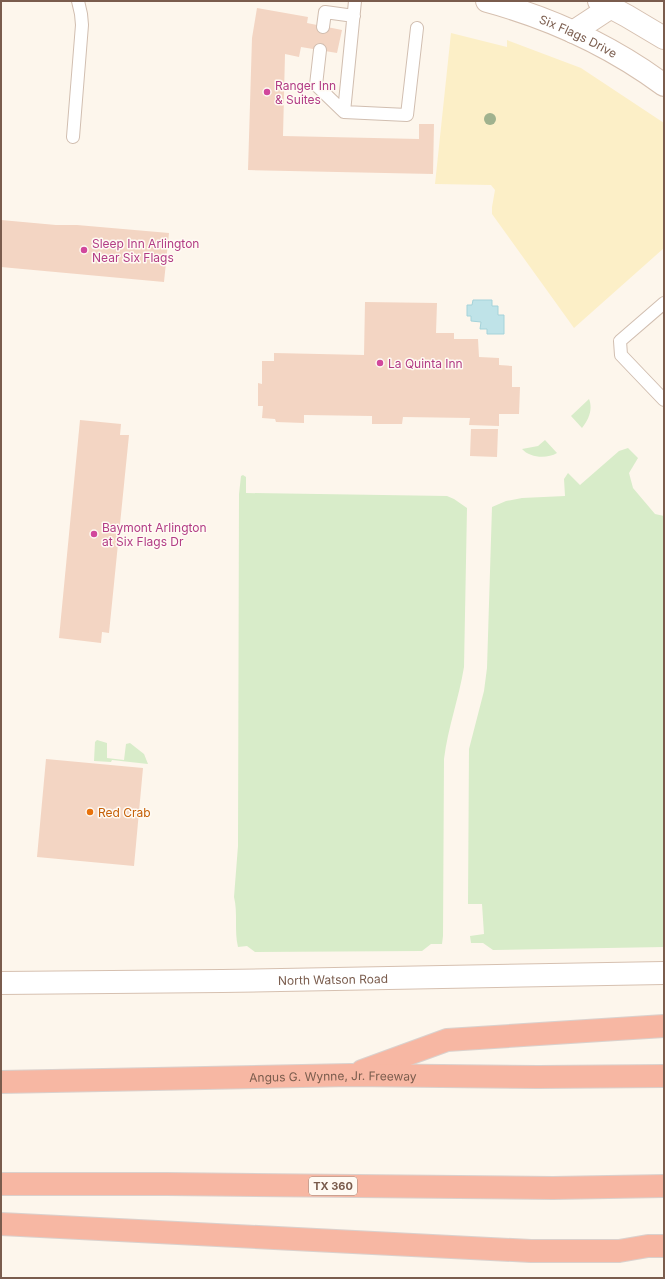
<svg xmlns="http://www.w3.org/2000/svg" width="665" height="1279" font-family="Inter,sans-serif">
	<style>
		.green { fill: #d8ecc9 }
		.sand { fill: #fcefc7 }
		.water { fill: #bfe3e8; stroke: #a5d3da }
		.building { fill: #f3d5c3 }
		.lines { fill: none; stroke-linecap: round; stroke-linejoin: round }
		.lane-casing { stroke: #d1beb0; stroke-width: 14 }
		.secondary-casing { stroke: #d6c0b0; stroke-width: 24 }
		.highway-casing { stroke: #dad1cd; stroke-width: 24 }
		.lane { stroke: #fff; stroke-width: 12 }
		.secondary { stroke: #fff; stroke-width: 22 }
		.highway { stroke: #f7b7a3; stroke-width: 22 }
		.tree { fill: #a0b28e }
		.hotel-dot { fill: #d1479c; stroke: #fffaf3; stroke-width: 1.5 }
		.food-dot { fill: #e8710a; stroke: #fffaf3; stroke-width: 1.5 }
		.labels { text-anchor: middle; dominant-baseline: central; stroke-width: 3; stroke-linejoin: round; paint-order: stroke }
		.shield { fill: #fffaf3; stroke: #a28b7f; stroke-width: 1 }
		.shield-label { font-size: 11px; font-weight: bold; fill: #7a5c4d }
		.street-label { font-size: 12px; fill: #7a5c4d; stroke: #fffaf3 }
		.hotel-label { font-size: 12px; fill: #b23c85; stroke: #fffaf3; text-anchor: start }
		.food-label { font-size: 12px; fill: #c56008; stroke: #fffaf3; text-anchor: start }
	</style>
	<rect width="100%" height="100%" fill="#fdf6ec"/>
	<path class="green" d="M589,399c4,10 0,20 -7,29l-11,-12z
		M545,440l12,13c-10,6 -27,5 -35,-4l16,-3z
		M628,448l10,10 -9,15 4,15 22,26 9,2v431l-171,3 -10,-7h-12l-1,-7 14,-2 -2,-30h-14l1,-155 15,-58 3,-23 5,-161 14,-6 16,-3 43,-2 -1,-17 4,-6 12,12 39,-34z
		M243,475l3,2v16l201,3 7,3 13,9 -3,159c-5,31 -16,60 -20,92l-1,177 -1,8h-11l-9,7 -167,1 -8,-6 -9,1c-4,-16 0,-34 -4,-50l4,-51 1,-352 2,-18z
		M97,740l10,3v15l17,2 2,-16 4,-1 14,11 4,10 -36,-4 -1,2 -17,-1 1,-19z"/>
	<path class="sand" d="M451,33l56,14v-7l74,28 83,55v125l-90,80 -82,-114v-7l3,-17 -4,-5 -56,-1z"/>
	<path class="water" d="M473,300h19v6h6v9h6v19h-17v-5h-7l1,-7 -10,-1v-5h-4v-11h5z"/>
	<path class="building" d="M257,8l51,9 -1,6 35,7 -5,23 -36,-6 -2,10 -14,-3 -2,82 136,3v-15h15l-1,50 -185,-4 4,-132z
		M1,220l55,5h21l92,8 -5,49 -163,-15z
		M365,302l72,1 -1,30h18v6h24l1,18 20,1v7l13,1v21h8l-1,27h-20v12l-30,-1 1,-7 -67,-1 -1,7h-30v-8l-68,-1v8l-28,-1 -1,-3 -13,-1 1,-12h-5v-23l4,1v-23h12v-8l90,2z
		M80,420l41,4 -1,11h9l-20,198 -7,-1 -1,11 -42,-5z
		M471,429h27l-1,28 -27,-1z
		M46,759l97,9 -9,98 -97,-9z"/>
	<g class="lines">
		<defs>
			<path id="lane" d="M355,1l-11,111 63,3 10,-87
				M323,27l2,-15 29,4
				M320,50l-4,35 28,27
				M73,137l9,-112 -1,-11 -3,-13
				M664,303l-44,38 1,14 43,45"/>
			<g id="secondary">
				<path id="s1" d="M487,1c63,17 124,45 177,84"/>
				<path d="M599,1l28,15 37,22"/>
				<path d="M573,32l38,-25"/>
				<path id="s2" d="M1,983l221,-2 442,-8"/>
			</g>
			<g id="highway">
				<path d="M362,1071l85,-31 217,-14"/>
				<path id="s3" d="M1,1082l349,-7 188,2 126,-1"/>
				<path d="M1,1184h166l386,4 111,-2"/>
				<path d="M1,1224l530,27h88l29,-5h16"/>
			</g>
		</defs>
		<use href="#lane" class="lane-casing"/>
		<use href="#secondary" class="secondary-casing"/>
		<use href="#highway" class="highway-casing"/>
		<use href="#lane" class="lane"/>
		<use href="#secondary" class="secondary"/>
		<use href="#highway" class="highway"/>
	</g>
	<circle class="tree" cx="490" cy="119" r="6"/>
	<g class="hotel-dot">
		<circle cx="267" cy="92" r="4"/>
		<circle cx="84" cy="250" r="4"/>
		<circle cx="380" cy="363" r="4"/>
		<circle cx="94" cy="534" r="4"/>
	</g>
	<circle class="food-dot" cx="90" cy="812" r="4"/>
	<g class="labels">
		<rect class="shield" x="309" y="1177" width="48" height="18" rx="3"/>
		<g class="shield-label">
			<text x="333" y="1186">TX 360</text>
		</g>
		<g class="street-label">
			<text stroke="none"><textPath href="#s1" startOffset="98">Six Flags Drive</textPath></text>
			<text stroke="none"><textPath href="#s2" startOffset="332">North Watson Road</textPath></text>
			<text stroke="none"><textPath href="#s3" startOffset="332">Angus G. Wynne, Jr. Freeway</textPath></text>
		</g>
		<g class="hotel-label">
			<text x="275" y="85">Ranger Inn<tspan x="275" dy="14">&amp; Suites</tspan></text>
			<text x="92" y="243">Sleep Inn Arlington<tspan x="92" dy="14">Near Six Flags</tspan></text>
			<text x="388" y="363">La Quinta Inn</text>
			<text x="102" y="527">Baymont Arlington<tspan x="102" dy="14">at Six Flags Dr</tspan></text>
		</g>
		<g class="food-label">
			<text x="98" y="812">Red Crab</text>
		</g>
	</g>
	<rect width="665" height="1279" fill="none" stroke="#7a5c4d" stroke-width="4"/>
</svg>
